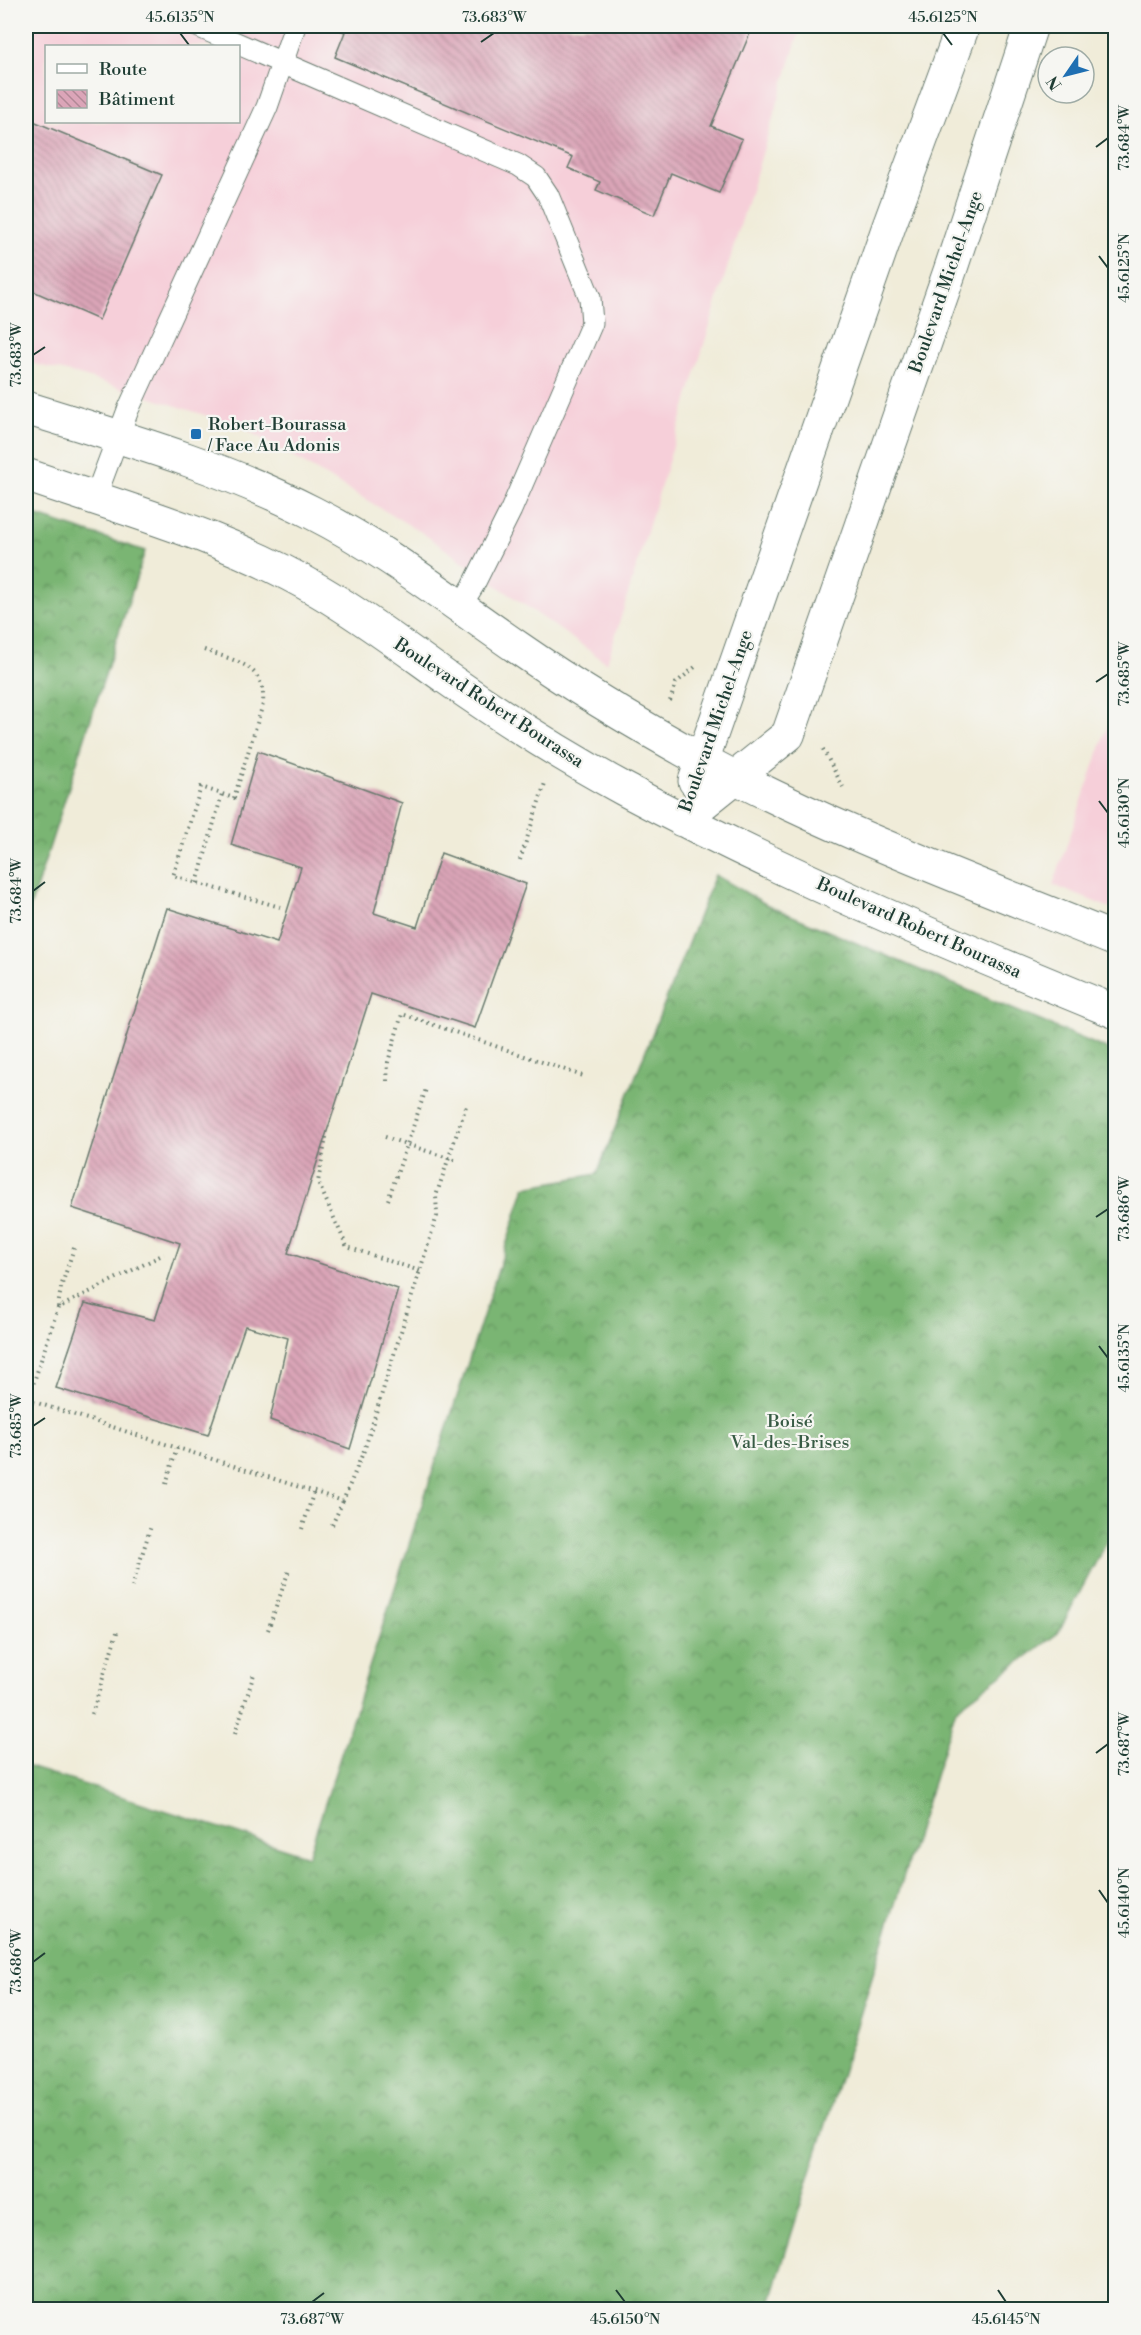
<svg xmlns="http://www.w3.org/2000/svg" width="1141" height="2335" font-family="'Libre Bodoni',serif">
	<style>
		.built { fill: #f6cfd9; fill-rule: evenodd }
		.forest { fill: url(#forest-crowns); stroke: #4c7954; stroke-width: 1.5 }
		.building { fill: url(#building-back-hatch) }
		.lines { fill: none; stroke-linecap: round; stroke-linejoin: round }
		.service-casing { stroke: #687a6e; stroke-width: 23 }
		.tertiary-casing { stroke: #687a6e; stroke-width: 35 }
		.path { stroke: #687a6e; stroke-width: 4; stroke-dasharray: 1.5 4.5; stroke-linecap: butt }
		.service { stroke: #fff; stroke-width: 21 }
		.tertiary { stroke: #fff; stroke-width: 33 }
		.ticks { fill: none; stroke: #1f3d34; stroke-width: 2 }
		.poi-dot { fill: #1f6fb2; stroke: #f6f6f2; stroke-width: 2 }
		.labels { text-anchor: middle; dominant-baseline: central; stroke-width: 4.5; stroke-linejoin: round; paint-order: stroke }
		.street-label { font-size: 18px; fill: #1f3d34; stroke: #f6f6f2 }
		.poi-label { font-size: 18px; fill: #1f3d34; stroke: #f6f6f2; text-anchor: start }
		.park-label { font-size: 18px; fill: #375b44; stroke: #f6f6f2 }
		.neatline { fill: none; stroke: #1f3d34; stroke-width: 2 }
		.ticks-label { font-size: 15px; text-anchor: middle; fill: #1f3d34 }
	</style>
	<defs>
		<pattern id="forest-crowns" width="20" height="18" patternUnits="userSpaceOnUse" patternTransform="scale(1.5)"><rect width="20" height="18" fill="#7ab573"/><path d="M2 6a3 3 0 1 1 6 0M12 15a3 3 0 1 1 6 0" fill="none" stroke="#63945f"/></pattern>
		<pattern id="building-back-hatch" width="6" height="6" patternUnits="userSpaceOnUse" patternTransform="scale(1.5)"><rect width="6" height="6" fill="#dba5b8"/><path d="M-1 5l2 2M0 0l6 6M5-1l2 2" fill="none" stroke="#b18896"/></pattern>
	</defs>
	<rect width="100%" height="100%" fill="#f6f6f2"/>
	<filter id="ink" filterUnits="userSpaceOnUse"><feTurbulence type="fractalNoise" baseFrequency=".0167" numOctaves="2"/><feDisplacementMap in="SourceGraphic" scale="12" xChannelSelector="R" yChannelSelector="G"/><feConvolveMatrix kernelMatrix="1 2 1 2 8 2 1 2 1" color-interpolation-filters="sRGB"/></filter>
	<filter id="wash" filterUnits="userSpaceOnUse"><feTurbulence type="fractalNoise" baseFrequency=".008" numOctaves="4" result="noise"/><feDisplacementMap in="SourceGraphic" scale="24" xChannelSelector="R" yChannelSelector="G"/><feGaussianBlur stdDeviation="1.35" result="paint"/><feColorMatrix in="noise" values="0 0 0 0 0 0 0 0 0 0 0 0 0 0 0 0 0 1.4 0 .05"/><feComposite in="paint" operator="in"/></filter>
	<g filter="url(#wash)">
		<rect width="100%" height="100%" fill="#f0ecd9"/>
		<path class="built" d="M26,26h775l-194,637 -186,-131 -179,-105 -159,-51 -57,-14zM46,46h192v76h-192z
			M1115,704v206l-62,-25z"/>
		<path class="forest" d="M26,512l119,39 -119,369z
			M715,875l54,31 347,147 -1,473 -57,107 -102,76 -188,600h-742v-543l282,90 217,-669 72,-13z"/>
		<g id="blocks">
			<path class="building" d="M329,26h424l-42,100 31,13 -23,54 -48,-20 -17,42 -58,-25 4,-8 -32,-14 5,-11 -238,-100 10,-25z
				M26,118l136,57 -63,145 -73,-32z
				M258,751l144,52 -28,110 43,14 24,-74 85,31 -51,144 -104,-34 -83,259 110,36 -48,160 -80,-29 18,-82 -43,-12 -37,109 -152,-47 29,-85 70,17 25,-77 -108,-35 95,-300 110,35 24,-76 -70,-22z"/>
		</g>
	</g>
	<g filter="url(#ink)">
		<use href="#blocks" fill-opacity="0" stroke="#687a6e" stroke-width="1.5"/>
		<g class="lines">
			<defs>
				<path id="service" d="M197,26l321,139 18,12 12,18 42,103 2,25 -81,187 -38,76 -13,21
					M95,498l33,-88 139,-303 28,-81"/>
				<path id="tertiary" d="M26,408c97,30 196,58 287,105 73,37 137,88 204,134 59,41 121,78 183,112 133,72 276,124 416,181
					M26,475c100,35 203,62 295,117 44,26 85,57 127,87 57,40 115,77 176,110 159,85 325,155 492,223
					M695,781l194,-555 74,-200
					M682,820l106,-85 162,-464 81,-245"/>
			</defs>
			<use href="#service" class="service-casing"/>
			<use href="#tertiary" class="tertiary-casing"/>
			<path class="path" d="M204,650c31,11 62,14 59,54l-29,94 -33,-11 -28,89 107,31
				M670,701l6,-18 19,-16
				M823,749l20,38
				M520,860l25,-77
				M197,883l25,-89
				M387,1081l1,-19 14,-48 184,63
				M326,1137l-8,45 29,65 73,24
				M385,1137l72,24
				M388,1200l38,-111
				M58,1307l3,-20 14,-42
				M28,1400l315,101 22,-53 65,-210 7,-22 -1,-20 31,-93
				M26,1406l32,-98 106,-54
				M166,1484l11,-36
				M332,1525l11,-24
				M302,1529l12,-38
				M132,1587l19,-61
				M268,1630l21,-60
				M92,1714l26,-85
				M235,1734l19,-60"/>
			<use href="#service" class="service"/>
			<use href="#tertiary" class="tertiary"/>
		</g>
	</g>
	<path class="ticks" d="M180,33l9,12M943,33l9,12M481,42l13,-9M1096,147l12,-9M1099,256l9,12M33,355l12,-8M1096,682l12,-8M1099,801l9,12M33,891l12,-9M1096,1217l12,-8M1099,1346l9,12M33,1426l12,-8M1096,1753l12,-9M1099,1890l9,13M33,1962l12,-9M616,2290l9,12M998,2290l8,12M312,2302l12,-9"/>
	<rect class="poi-dot" x="190" y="428" width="12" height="12" rx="3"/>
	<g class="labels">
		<g class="street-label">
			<text transform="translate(946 282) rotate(-71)">Boulevard Michel-Ange</text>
			<text transform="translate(489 703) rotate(33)">Boulevard Robert Bourassa</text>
			<text transform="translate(716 721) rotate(-71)">Boulevard Michel-Ange</text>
			<text transform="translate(919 928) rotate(24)">Boulevard Robert Bourassa</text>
		</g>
		<g class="poi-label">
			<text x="208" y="424">Robert-Bourassa<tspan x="208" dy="21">/ Face Au Adonis</tspan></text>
		</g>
		<g class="park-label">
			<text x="790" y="1421">Boisé<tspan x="790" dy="21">Val-des-Brises</tspan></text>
		</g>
	</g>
	<rect width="1141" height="2335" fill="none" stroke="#f6f6f2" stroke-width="66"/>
	<rect x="45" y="45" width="195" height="78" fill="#f6f6f2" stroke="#a0aca6" stroke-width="1.5"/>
	<rect x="57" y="64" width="30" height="9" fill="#ffffff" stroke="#a0aca6" stroke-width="1.5"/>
	<text x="99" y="75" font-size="18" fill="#1f3d34">Route</text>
	<rect x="57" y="90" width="30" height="18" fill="url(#building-back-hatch)" stroke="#a0aca6" stroke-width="1.5"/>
	<text x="99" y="105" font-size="18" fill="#1f3d34">Bâtiment</text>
	<g transform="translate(1066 75) rotate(235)"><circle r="28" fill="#f6f6f2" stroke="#a0aca6" stroke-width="1.5"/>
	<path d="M0-4.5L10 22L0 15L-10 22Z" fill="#1f6fb2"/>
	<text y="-9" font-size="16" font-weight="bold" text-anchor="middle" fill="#1f3d34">N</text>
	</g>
	<rect x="33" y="33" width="1075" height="2269" class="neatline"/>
	<g class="ticks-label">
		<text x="180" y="22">45.6135°N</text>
		<text x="494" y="22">73.683°W</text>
		<text x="943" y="22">45.6125°N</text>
		<text transform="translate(1124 138) rotate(-90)" y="5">73.684°W</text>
		<text transform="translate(1124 268) rotate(-90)" y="5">45.6125°N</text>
		<text transform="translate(16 355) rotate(-90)" y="5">73.683°W</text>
		<text transform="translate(1124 674) rotate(-90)" y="5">73.685°W</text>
		<text transform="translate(1124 813) rotate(-90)" y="5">45.6130°N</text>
		<text transform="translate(16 891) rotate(-90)" y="5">73.684°W</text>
		<text transform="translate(1124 1209) rotate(-90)" y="5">73.686°W</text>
		<text transform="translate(1124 1358) rotate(-90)" y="5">45.6135°N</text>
		<text transform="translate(16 1426) rotate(-90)" y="5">73.685°W</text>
		<text transform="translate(1124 1744) rotate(-90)" y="5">73.687°W</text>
		<text transform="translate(1124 1903) rotate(-90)" y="5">45.6140°N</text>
		<text transform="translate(16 1962) rotate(-90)" y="5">73.686°W</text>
		<text x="312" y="2324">73.687°W</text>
		<text x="625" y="2324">45.6150°N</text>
		<text x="1006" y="2324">45.6145°N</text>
	</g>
</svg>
